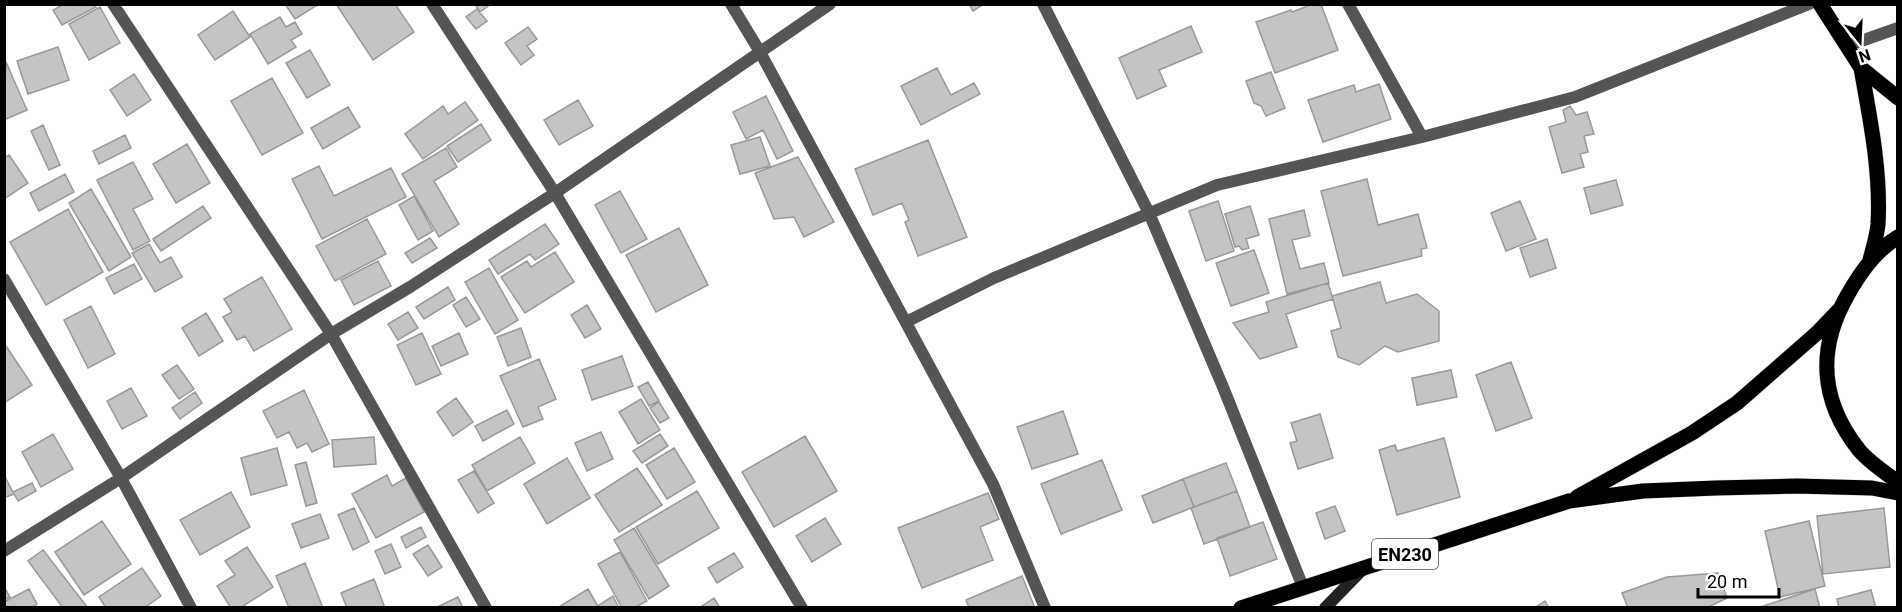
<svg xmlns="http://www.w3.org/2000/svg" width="1902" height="612" font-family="Roboto,sans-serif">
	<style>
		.building { fill: #c4c4c4; stroke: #999; stroke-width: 1.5 }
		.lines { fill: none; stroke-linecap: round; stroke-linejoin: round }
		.primary-casing { stroke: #dbdbdb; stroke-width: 16 }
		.street { stroke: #555; stroke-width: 12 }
		.secondary { stroke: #222; stroke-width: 12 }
		.primary { stroke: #000; stroke-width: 15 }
		.labels { text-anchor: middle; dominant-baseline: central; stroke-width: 5; stroke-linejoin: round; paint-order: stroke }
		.shield { fill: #fff; stroke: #4c4c4c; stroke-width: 1.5 }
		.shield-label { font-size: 18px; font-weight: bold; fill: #000 }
	</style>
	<rect width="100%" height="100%" fill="#fff"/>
	<path class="building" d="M64,4h30l2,3 -34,18 -9,-15z
		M285,4h34l-24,15z
		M336,4h59l19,28 -41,28z
		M475,4h16l-11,8z
		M969,4h15l-11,7z
		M1313,4h8l17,46 -63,23 -19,-51 35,-12 1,2z
		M100,7l20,36 -31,17 -20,-36z
		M477,9l10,12 -11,8 -10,-12z
		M233,11l17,26 -35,23 -17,-25z
		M280,17l6,10 9,-5 7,12 -11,6 5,7 -28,17 -18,-30z
		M1191,26l11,26 -43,18 7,16 -29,13 -18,-41z
		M528,27l9,12 -10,7 7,9 -13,10 -16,-22z
		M58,47l11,33 -41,14 -11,-33z
		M310,50l20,35 -23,13 -21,-35z
		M6,62l21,48 -21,9 -2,-3z
		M937,68l14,27 23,-12 6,11 -59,31 -20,-39z
		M1271,72l14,36 -19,8 -5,-10 -7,-3 -8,-22z
		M134,74l17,26 -24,16 -17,-26z
		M272,78l31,55 -41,22 -31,-54z
		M1379,84l12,35 -68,23 -15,-42 46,-15 2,7z
		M766,96l27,55 -16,8 -14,-29 -17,9 -13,-27z
		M578,100l15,26 -34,19 -15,-25z
		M465,102l13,18 -55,39 -18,-25 38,-28 5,8z
		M1570,106l6,9 11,-3 7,22 -10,2 4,16 -8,2 4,13 -22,6 -13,-46 17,-5 -3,-12z
		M348,107l12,20 -37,22 -12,-21z
		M481,124l10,16 -33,22 -11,-16z
		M43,125l17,40 -11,5 -18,-39z
		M125,135l6,13 -32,16 -6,-13z
		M760,137l10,29 -30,8 -9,-29z
		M928,140l39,97 -49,19 -13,-34 4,-2 -7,-17 -29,12 -18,-46z
		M187,144l23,39 -34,20 -23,-39z
		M446,148l11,19 -23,14 25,43 -20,13 -37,-63z
		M9,155l19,28 -24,16v-41z
		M798,157l36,65 -30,15 -10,-20 -20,2 -19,-46z
		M133,162l20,37 -20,10 17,32 -17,9 -36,-70z
		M319,166l15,30 57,-28 15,29 -84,42 -30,-60z
		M65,174l9,18 -35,19 -9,-18z
		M1367,179l11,46 40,-11 9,34 -6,1 1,7 -79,20 -22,-85z
		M1616,180l7,25 -32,9 -7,-26z
		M91,189l40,68 -22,14 -40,-68z
		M620,191l27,48 -26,14 -26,-48z
		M414,196l19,35 -15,9 -19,-35z
		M1218,201l16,50 -28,10 -17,-50z
		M1520,201l16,38 -30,12 -15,-38z
		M203,206l8,12 -50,33 -8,-12z
		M1250,206l9,29 -13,4 3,9 -7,2 -3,-4 -4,1 -10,-33z
		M68,209l35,63 -57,33 -36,-63z
		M1304,210l6,26 -18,4 8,29 24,-6 5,20 -42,11 -18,-75z
		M367,219l19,35 -51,27 -19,-35z
		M545,224l14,20 -24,16 -5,-6 -32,20 -9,-14z
		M679,228l29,57 -52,27 -30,-57z
		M430,238l7,10 -25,15 -7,-10z
		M1547,239l9,29 -26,9 -10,-29z
		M149,244l11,19 11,-6 11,20 -27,15 -23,-39z
		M1254,250l15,43 -38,13 -15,-43z
		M555,252l19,30 -49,31 -24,-36 26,-16 4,6z
		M378,261l13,25 -37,19 -13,-25z
		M134,264l8,15 -28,15 -8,-16z
		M489,268l29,52 -23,14 -30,-52z
		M262,277l30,52 -38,22 -9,-15 -8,4 -14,-23 9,-5 -8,-13z
		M1380,282l6,21 31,-9 22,17v30l-41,11 -13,-6 -26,19 -21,-8 -7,-26 10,-3 -9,-32z
		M1328,283l5,16 -47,15 11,33 -37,12 -27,-36 36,-11 -3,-10z
		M448,287l7,13 -31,19 -8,-12z
		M466,297l14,22 -14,8 -13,-22z
		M587,305l14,24 -16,9 -14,-23z
		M91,306l24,48 -27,14 -24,-48z
		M408,312l10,16 -20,12 -10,-16z
		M206,313l17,28 -24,15 -17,-28z
		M521,328l10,29 -23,9 -11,-29z
		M422,333l19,41 -25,11 -19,-40z
		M459,333l9,21 -27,12 -9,-20z
		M4,343l28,42 -28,18z
		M622,356l11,30 -41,14 -10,-30z
		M539,359l17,40 -18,8 5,12 -20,8 -23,-51z
		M1511,362l21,56 -36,13 -20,-56z
		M177,365l17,24 -15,10 -17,-24z
		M1451,370l6,27 -40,8 -5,-27z
		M648,382l11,19 -10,5 -11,-19z
		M131,388l16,28 -25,13 -15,-28z
		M304,390l25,54 -17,8 -5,-9 -10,5 -8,-16 -12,6 -14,-27z
		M195,392l7,11 -22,16 -8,-11z
		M456,398l17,24 -20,14 -16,-24z
		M641,399l19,31 -22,14 -19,-32z
		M659,402l10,16 -9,5 -10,-15z
		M507,410l7,14 -31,17 -8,-15z
		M1063,411l15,43 -46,15 -15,-42z
		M1320,414l13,44 -35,11 -8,-26 7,-2 -6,-18z
		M601,432l12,27 -26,12 -12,-28z
		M53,434l20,35 -32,18 -19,-35z
		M660,434l8,12 -26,17 -9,-12z
		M805,436l32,55 -63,36 -32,-55z
		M374,437l2,27 -42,3 -2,-27z
		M520,437l15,26 -48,28 -15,-26z
		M1444,438l16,59 -63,18 -18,-65 16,-5 2,6z
		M277,448l10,37 -36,10 -10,-37z
		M674,448l21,34 -28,17 -21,-34z
		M567,458l23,40 -43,26 -23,-40z
		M1102,460l20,50 -61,24 -20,-50z
		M306,462l11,41 -11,3 -11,-41z
		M1226,463l11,28 -43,16 -11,-28z
		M637,468l25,37 -43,27 -24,-37z
		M474,471l20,32 -16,10 -20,-33z
		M4,475l10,19 -10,4z
		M387,475l5,11 14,-8 18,34 -48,26 -24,-44z
		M1183,479l11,28 -41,16 -11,-27z
		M32,483l4,8 -18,10 -5,-9z
		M697,491l22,37 -61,36 -22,-37z
		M1237,491l13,36 -46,17 -13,-36z
		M231,492l19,35 -50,28 -20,-35z
		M988,493l11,26 -19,8 13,33 -71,28 -24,-60z
		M1335,506l10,25 -20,8 -9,-26z
		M354,508l15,34 -16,8 -15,-35z
		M1884,508l6,59 -67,7 -6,-58z
		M320,514l9,24 -28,10 -9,-24z
		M825,518l16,26 -29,18 -16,-26z
		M102,521l29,43 -47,31 -29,-43z
		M1809,521l16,65 -45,11 -15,-66z
		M1263,522l14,37 -47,17 -13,-38z
		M421,527l5,10 -20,11 -5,-11z
		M634,528l35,58 -20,13 -35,-59z
		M391,544l10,23 -16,7 -10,-23z
		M428,545l14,22 -14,9 -15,-22z
		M247,547l26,40 -33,21h-9l-14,-22 18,-11 -10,-14z
		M43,550l45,58h-25l-35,-47z
		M620,552l27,49 -13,7h-12l-24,-44z
		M734,553l9,14 -26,16 -9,-15z
		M305,563l18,45h-34l-13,-32z
		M142,568l19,28 -17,12h-38l-7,-11z
		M1718,573l9,25 -21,10h-78l-6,-15 45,-16z
		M1022,576l13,32h-66l-3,-8z
		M374,579l11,29h-38l-6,-15z
		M4,587l6,10 -6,3z
		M29,589l8,15 -6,4h-27v-6z
		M588,589l11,19h-42z
		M1815,589l5,19h-63z
		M1871,590l5,18h-37l-2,-9z
		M613,596l6,12h-19l-1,-3z
		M458,597l5,11h-28z
		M714,598l6,10h-21z
		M1545,601l4,7h-15z"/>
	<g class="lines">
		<defs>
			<path id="primary" d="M1820,4l41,64 37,30
				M1861,68c9,51 20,103 17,156 -1,12 -5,24 -8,36
				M1898,237c-23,14 -38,36 -51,59 -30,53 -27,105 12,154 10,12 25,22 39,32
				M1577,497l115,-64 45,-30 80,-70 24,-25
				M1241,608l328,-107 74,-10 73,-3 81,-2 75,2 26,5"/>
		</defs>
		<use href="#primary" class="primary-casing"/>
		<path class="street" d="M113,4l218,330 155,274
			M432,4l123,189 247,415
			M731,4l29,48 233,432 52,124
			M1043,4l106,209 74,174 80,200
			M1348,4l74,133
			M1847,46l51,-18
			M4,279l117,199 70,130
			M906,322l88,-44 223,-93 205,-48 153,-40 234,-93
			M4,551l117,-73 210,-144 79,-47 145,-94 275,-189"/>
		<path class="secondary" d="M1325,608l39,-40"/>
		<use href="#primary" class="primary"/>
	</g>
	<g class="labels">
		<rect class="shield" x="1372" y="539" width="66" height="30" rx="4.5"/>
		<g class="shield-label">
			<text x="1405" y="554">EN230</text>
		</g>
	</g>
	<rect width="1902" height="612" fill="none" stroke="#000000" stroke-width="12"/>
	<g transform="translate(1860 42) rotate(162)" stroke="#ffffff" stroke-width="4.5" paint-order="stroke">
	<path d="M0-4.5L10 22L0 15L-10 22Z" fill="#000000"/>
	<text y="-9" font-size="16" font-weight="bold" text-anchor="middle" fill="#000000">N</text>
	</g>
	<path d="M1698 588v9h81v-9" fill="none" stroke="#000000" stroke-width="3"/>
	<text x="1707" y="588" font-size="18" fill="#000000" stroke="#ffffff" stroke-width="4.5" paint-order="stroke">20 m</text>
</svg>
